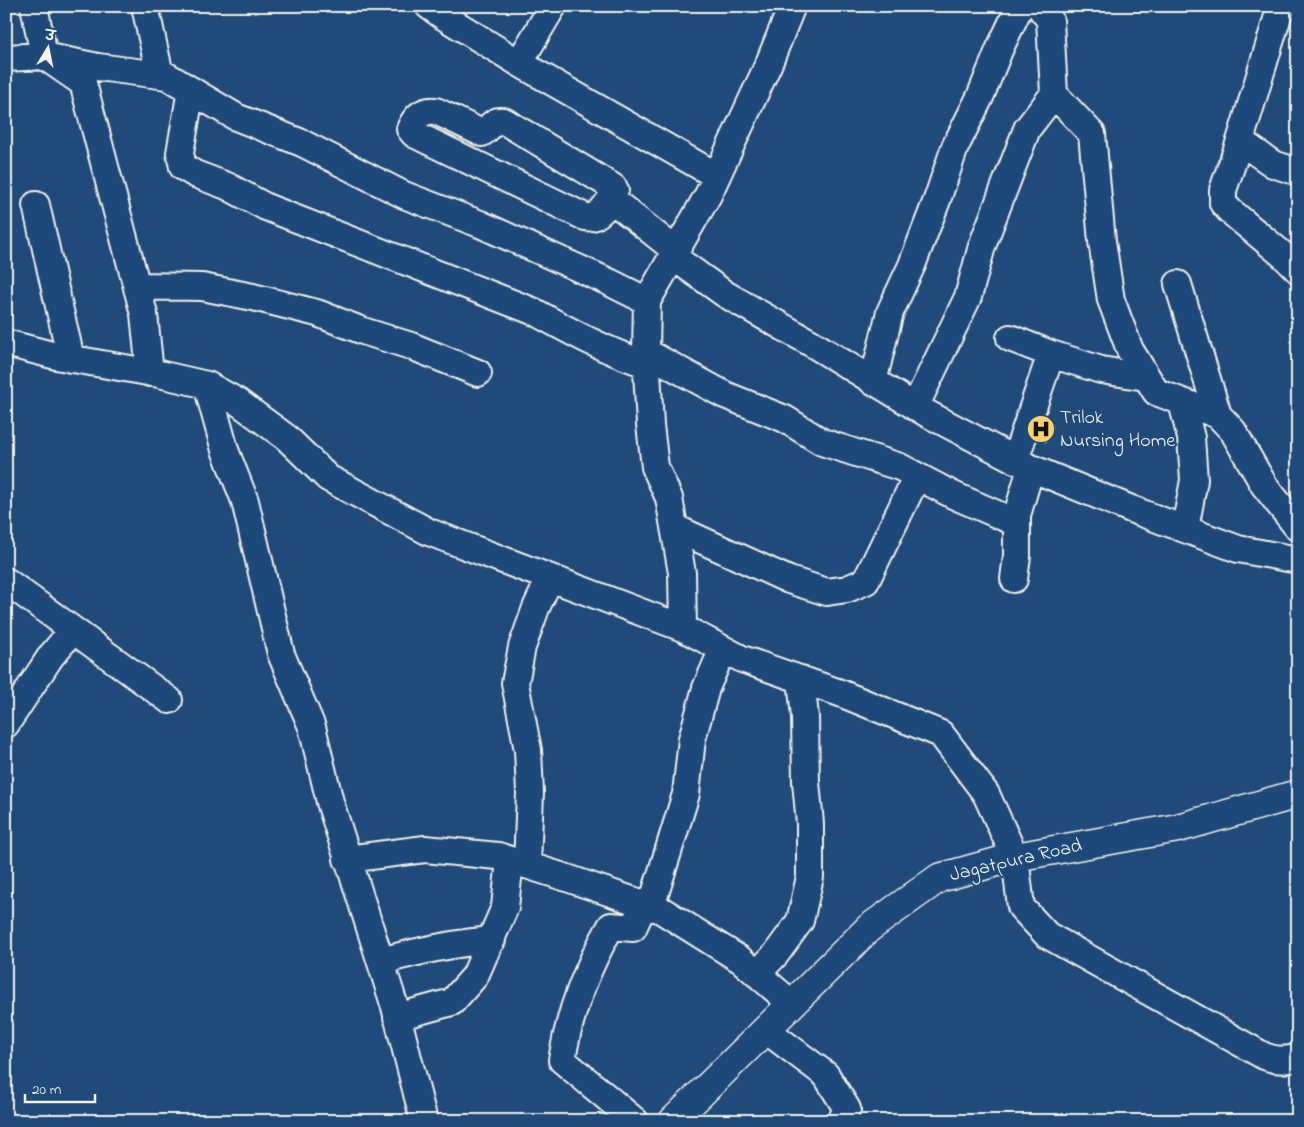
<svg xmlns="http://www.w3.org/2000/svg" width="1304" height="1127" font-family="'Indie Flower','Playpen Sans Deva',sans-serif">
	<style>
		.building { fill: #5473a3; stroke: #f4f1e8 }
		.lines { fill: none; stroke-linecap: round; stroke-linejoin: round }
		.street-casing { stroke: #f4f1e8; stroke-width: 30 }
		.secondary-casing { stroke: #f4f1e8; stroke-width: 31 }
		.street { stroke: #1f4a7a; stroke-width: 26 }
		.secondary { stroke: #1f4a7a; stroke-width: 28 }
		.labels { text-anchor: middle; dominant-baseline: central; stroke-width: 4; stroke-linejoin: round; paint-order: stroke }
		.poi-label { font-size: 20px; fill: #f4f1e8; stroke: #1f4a7a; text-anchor: start }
		.street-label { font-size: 20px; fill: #f4f1e8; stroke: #1f4a7a }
	</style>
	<rect width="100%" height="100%" fill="#1f4a7a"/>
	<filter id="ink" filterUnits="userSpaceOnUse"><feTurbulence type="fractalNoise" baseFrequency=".02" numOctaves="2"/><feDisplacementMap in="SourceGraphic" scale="10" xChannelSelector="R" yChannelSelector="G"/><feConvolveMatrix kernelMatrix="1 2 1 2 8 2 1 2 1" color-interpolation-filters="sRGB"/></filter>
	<g filter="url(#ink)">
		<path class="building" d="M1035,413l11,6 -2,3 9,4 -7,16 -20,-9z"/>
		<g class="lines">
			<defs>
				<path id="street" d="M34,6l10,50 39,27 61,231 6,59
					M145,6l15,69
					M429,6l14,10 76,47
					M553,6l-34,57 198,113
					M1039,6l11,14 4,74 38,40 10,107 9,59 19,50 26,42 62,23 15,16 31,54 34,43
					M1281,6l-41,135 33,23 25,8
					M6,58l38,-2 54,11 69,9 69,41 66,26 102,52 76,29 129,58 38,19
					M191,90l-11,63 3,14 12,7 32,12 39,21 269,105c36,20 71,39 111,52
					M1240,141l-17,49v13l7,8 53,44 15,15
					M611,199c-7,9 -14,21 -26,18l-171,-83 -4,-5c5,-12 13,-20 26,-18l46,22c9,-5 10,-14 22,-12l109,66 2,3 -4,9 64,51
					M36,205l35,154
					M672,256l53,38 86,49 115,70 105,55 100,41 107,40 60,11
					M1178,284l40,131
					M137,286l65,1 51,10 64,16 46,18 48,15 67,27
					M1010,338l41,16 50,16 45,7
					M6,343l50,13 103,18 48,11 31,17 49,36 41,40 101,54 254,96 59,31 98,34 101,41 45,60 29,63 6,50 26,28 217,121c12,5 22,5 34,1
					M646,352l79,43 60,24 37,23 78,25 53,28 64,28
					M873,382l17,-70 22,-47 25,-65 18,-53 25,-50 20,-49 20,-42
					M207,385l18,65 20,51 36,153 31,73 18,75 65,205 29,114
					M1182,402l9,36 3,42 -9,49
					M915,407l53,-110 14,-51 45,-117 27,-35
					M1015,460l36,-106
					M675,528l114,52 38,12 20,-3 19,-8 51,-105
					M1014,579l3,-23v-41l14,-47
					M6,581l163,119
					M683,628l-1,-55 -13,-75 -14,-31 -5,-42 -4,-73 1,-51 61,-106 61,-132 23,-57
					M6,724l45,-68 22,-26
					M347,859l78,-10 73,7 69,22 94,32 80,50 51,44
					M527,865l3,-72 -2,-43 -13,-67 7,-36 14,-39 14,-30
					M651,907l35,-113 6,-55 14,-51 17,-39
					M381,961c37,-10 72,-18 111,-21
					M757,974l19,-20 24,-33 10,-44v-53l-4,-42 -1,-65 -4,-38
					M397,1017l55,-15 23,-26 30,-69 5,-47
					M766,1030l60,45 21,34 -6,12
					M635,1121l-73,-61c8,-50 24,-90 49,-134l22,2 11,-24"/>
				<path id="secondary" d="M673,1121l196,-193 70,-50 76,-21 163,-29 120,-34"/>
			</defs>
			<use href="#street" class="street-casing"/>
			<use href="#secondary" class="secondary-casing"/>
			<use href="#street" class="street"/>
			<use href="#secondary" class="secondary"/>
		</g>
	</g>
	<defs>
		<symbol id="hospital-disc" viewBox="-11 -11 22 22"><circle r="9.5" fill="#ffd166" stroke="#1f4a7a"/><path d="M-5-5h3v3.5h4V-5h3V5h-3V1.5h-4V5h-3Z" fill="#111"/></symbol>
	</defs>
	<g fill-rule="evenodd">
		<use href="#hospital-disc" x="1025" y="413" width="32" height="32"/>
	</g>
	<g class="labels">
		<g class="poi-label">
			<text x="1060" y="418">Trilok<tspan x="1060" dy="23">Nursing Home</tspan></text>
		</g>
		<g class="street-label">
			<text transform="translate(1016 861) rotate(-13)">Jagatpura Road</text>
		</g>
	</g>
	<rect width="1304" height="1127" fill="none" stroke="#1f4a7a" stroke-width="25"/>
	<rect x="12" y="12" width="1279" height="1102" fill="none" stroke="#f4f1e8" stroke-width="2" filter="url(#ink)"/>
	<g transform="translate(48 48) rotate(10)" stroke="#1f4a7a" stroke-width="4" paint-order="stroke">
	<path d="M0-4L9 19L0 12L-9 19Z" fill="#f4f1e8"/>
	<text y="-8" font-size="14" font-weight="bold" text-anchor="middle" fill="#f4f1e8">उ</text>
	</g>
	<path d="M25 1094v8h70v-8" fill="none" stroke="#f4f1e8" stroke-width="2.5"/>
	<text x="32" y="1094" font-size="15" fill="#f4f1e8" stroke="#1f4a7a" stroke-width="4" paint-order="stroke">20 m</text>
</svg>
